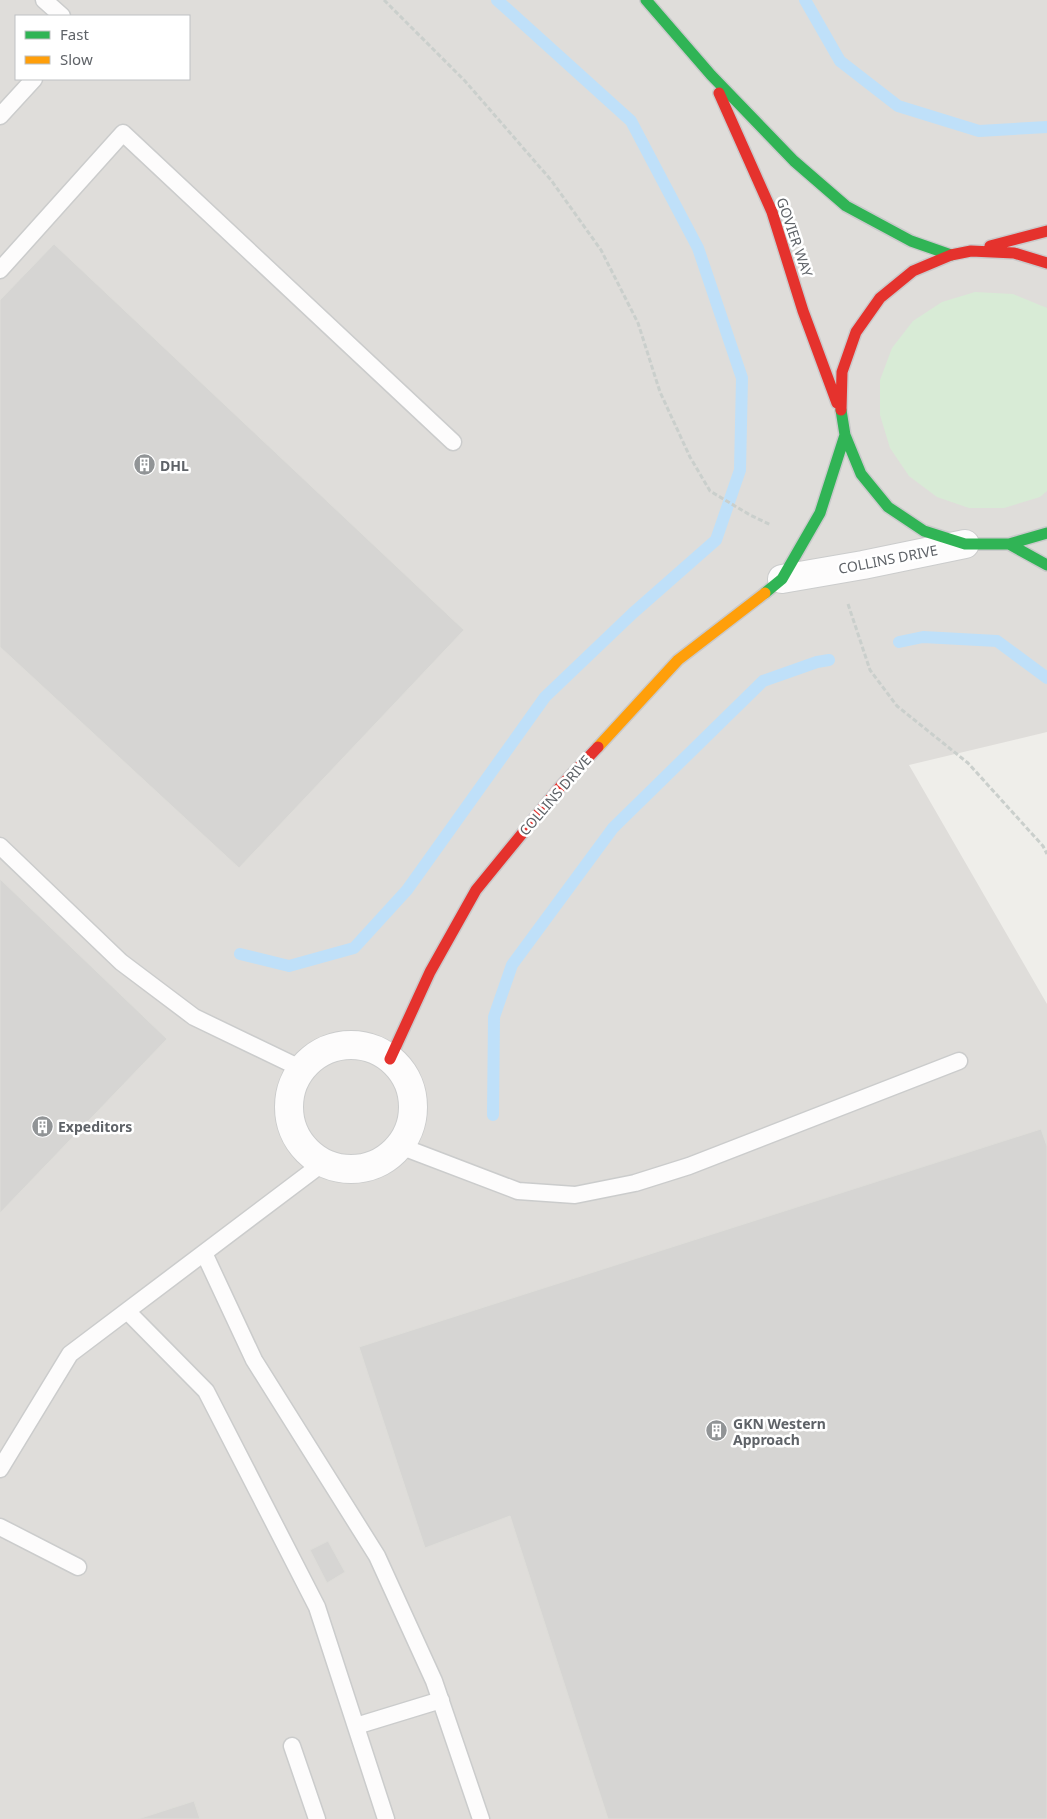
<svg xmlns="http://www.w3.org/2000/svg" width="1047" height="1819" font-family="'Noto Sans',sans-serif">
	<style>
		.industrial { fill: #dfddda; fill-rule: evenodd }
		.green { fill: #d8ebd6 }
		.lines { fill: none; stroke-linecap: round; stroke-linejoin: round }
		.stream { stroke: #bfe0f9; stroke-width: 12 }
		.building { fill: #d6d5d3; stroke: #deddd9 }
		.lane-casing { stroke: #cbcccc; stroke-width: 19 }
		.street-casing { stroke: #cbcccc; stroke-width: 30 }
		.fast-casing { stroke: #cacacb; stroke-width: 14 }
		.slow-casing { stroke: #cacacb; stroke-width: 14 }
		.jam-casing { stroke: #cacacb; stroke-width: 14 }
		.path { stroke: #cacfcc; stroke-width: 3; stroke-dasharray: 5 2.5; stroke-linecap: butt }
		.lane { stroke: #fdfcfc; stroke-width: 16 }
		.street { stroke: #fdfcfc; stroke-width: 28 }
		.fast { stroke: #30b455; stroke-width: 11 }
		.slow { stroke: #ff9f0a; stroke-width: 11 }
		.jam { stroke: #e5322d; stroke-width: 11 }
		.labels { text-anchor: middle; dominant-baseline: central; stroke-width: 5; stroke-linejoin: round; paint-order: stroke }
		.street-label { font-size: 14px; fill: #5f6368; stroke: #fff }
		.poi-label { font-size: 14px; font-weight: bold; fill: #5f6368; stroke: #fff; text-anchor: start }
	</style>
	<rect width="100%" height="100%" fill="#efeeea"/>
	<path class="industrial" d="M0,0h1047v732l-138,33 138,239v815h-1047zM16,16h173v63h-173z"/>
	<path class="green" d="M975,292l38,2 34,14v183l-7,6 -36,11h-35l-32,-11 -28,-21 -19,-28 -10,-33v-35l12,-32 21,-27 29,-19z"/>
	<g class="lines">
		<path class="stream" d="M805,0l35,61 58,45 81,25 68,-4
			M899,642l24,-5 74,4 50,37
			M240,954l49,12 65,-18 53,-58 138,-193 88,-84 83,-73 24,-70 2,-92 -44,-130 -67,-127 -134,-121
			M493,1115l1,-98 18,-52 101,-137 150,-147 54,-19 12,-2"/>
	</g>
	<path class="building" d="M54,244l410,386 -225,238 -239,-221v-347z
		M0,879l167,160 -167,174z
		M1041,1129l6,17v673h-439l-98,-303 -85,32 -66,-201z
		M328,1541l17,31 -18,11 -17,-33z
		M194,1801l6,18h-62z"/>
	<g class="lines">
		<defs>
			<path id="lane" d="M44,0l18,16
				M0,116l34,-37
				M0,270l123,-137 330,309
				M0,846l121,116 73,55 108,52
				M400,1146l118,45 57,4 60,-12 54,-17 270,-105
				M204,1253l50,107 123,196 57,125 47,138
				M127,1311l79,80 111,216 69,212
				M0,1469l70,-115 253,-191
				M0,1527l78,40
				M356,1726l85,-26
				M292,1746l25,73"/>
			<path id="street" d="M782,579l81,-14 102,-21
				M289 1107a62 62 0 1 1 124 0a62 62 0 1 1-124 0Z"/>
			<path id="fast" d="M646,0l65,75 83,86 52,45 65,35 40,14
				M841,410l4,25 16,39 27,33 36,24 41,13h44l38,-11
				M1009,544l38,21
				M765,593l17,-14 38,-66 25,-78"/>
			<path id="slow" d="M598,747l80,-87 87,-67"/>
			<path id="jam" d="M719,93l53,119 31,99 34,92
				M990,246l57,-15
				M841,410l1,-38 14,-40 24,-34 33,-27 38,-16 20,-4 43,2 33,10
				M390,1059l40,-87 46,-82 85,-104 37,-39"/>
		</defs>
		<use href="#lane" class="lane-casing"/>
		<use href="#street" class="street-casing"/>
		<use href="#fast" class="fast-casing"/>
		<use href="#slow" class="slow-casing"/>
		<use href="#jam" class="jam-casing"/>
		<path class="path" d="M384,0l81,81 86,99 50,70 37,73 22,69 30,65 20,34 40,24 21,10
			M848,604l22,66 27,36 71,57 75,83 4,8"/>
		<use href="#lane" class="lane"/>
		<use href="#street" class="street"/>
		<use href="#fast" class="fast"/>
		<use href="#slow" class="slow"/>
		<use href="#jam" class="jam"/>
	</g>
	<defs>
		<symbol id="building-disc" viewBox="-11 -11 22 22"><circle r="9.5" fill="#919496" stroke="#fff"/><path d="M-4-6H4V6H1V3H-1V6H-4ZM-2.5-4.3h1.7v1.8h-1.7ZM.8-4.3h1.7v1.8H.8ZM-2.5-1h1.7V.8h-1.7ZM.8-1h1.7V.8H.8Z" fill="#fff"/></symbol>
	</defs>
	<g fill-rule="evenodd">
		<use href="#building-disc" x="132" y="452" width="25" height="25"/>
		<use href="#building-disc" x="30" y="1114" width="25" height="25"/>
		<use href="#building-disc" x="704" y="1418" width="25" height="25"/>
	</g>
	<g class="labels">
		<g class="street-label">
			<text transform="translate(795 237) rotate(71)">GOVIER WAY</text>
			<text transform="translate(888 559) rotate(-11)">COLLINS DRIVE</text>
			<text transform="translate(555 795) rotate(-49)">COLLINS DRIVE</text>
		</g>
		<g class="poi-label">
			<text x="160" y="465">DHL</text>
			<text x="58" y="1126">Expeditors</text>
			<text x="733" y="1423">GKN Western<tspan x="733" dy="16">Approach</tspan></text>
		</g>
	</g>
	<rect x="15" y="15" width="175" height="65" fill="#ffffff" stroke="#bfc1c3"/>
	<rect x="25" y="31" width="25" height="8" fill="#30b455" stroke="#bfc1c3"/>
	<text x="60" y="40" font-size="15" fill="#5f6368">Fast</text>
	<rect x="25" y="56" width="25" height="8" fill="#ff9f0a" stroke="#bfc1c3"/>
	<text x="60" y="65" font-size="15" fill="#5f6368">Slow</text>
</svg>
